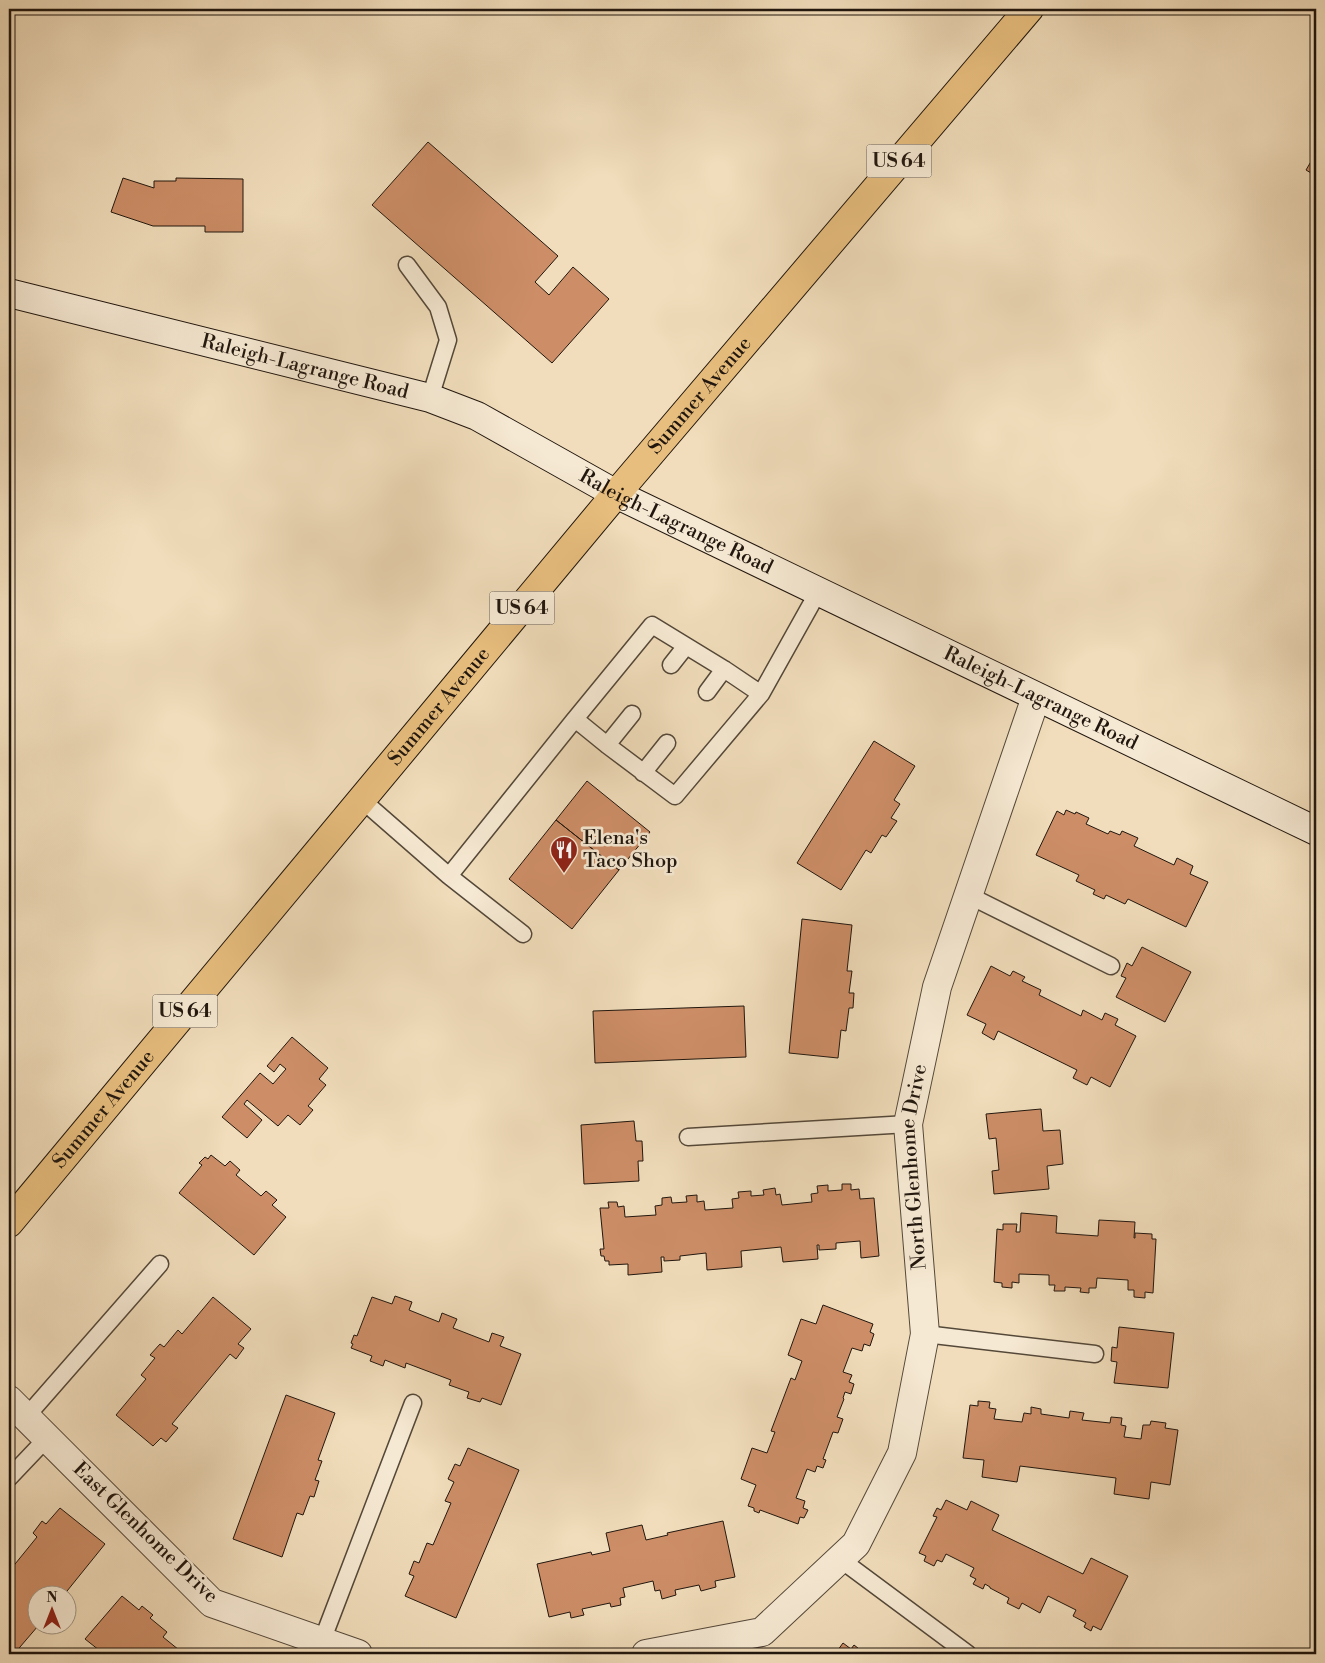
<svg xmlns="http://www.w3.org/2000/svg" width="1325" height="1663" font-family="'Libre Bodoni',serif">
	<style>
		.building { fill: #cd8e67; stroke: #20160e }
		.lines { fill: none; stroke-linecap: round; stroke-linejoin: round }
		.lane-casing { stroke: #544839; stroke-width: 19 }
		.street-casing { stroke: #544839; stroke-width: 30 }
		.secondary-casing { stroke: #20160e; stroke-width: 30 }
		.primary-casing { stroke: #20160e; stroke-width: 30 }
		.lane { stroke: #f6e9d3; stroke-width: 16 }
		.street { stroke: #f6e9d3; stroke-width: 28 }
		.secondary { stroke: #f6e9d3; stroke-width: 28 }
		.primary { stroke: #e8be7e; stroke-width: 28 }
		.labels { text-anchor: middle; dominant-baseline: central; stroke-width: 5; stroke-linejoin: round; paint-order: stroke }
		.shield { fill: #f6e9d3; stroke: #605549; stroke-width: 1 }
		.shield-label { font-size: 19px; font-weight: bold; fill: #20160e }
		.street-label { font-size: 20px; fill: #20160e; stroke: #f6e9d3 }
		.poi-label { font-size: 20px; fill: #20160e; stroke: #f6e9d3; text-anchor: start }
	</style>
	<rect width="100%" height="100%" fill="#f1ddbb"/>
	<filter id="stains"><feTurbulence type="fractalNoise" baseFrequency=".004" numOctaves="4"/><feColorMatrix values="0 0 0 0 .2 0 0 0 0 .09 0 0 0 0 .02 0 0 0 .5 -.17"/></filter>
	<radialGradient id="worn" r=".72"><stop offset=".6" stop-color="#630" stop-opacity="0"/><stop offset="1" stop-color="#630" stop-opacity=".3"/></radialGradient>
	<path class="building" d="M428,142l130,114 -23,26 14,13 24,-28 36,32 -57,64 -180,-158z
		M1316,153v23l-10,-6z
		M123,178l31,10v-7h22v-3l67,1v53h-38v-6h-52l-42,-14z
		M874,741l41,25 -21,34 6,4 -9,14 6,3 -11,16 -4,-2 -11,18 -5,-3 -25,40 -44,-27z
		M587,781l63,51 -31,38 -63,-50z
		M1066,810l9,4 1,-2 13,6 -3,6 22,10 2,-3 10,4 2,-4 16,7 -4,8 40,19 3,-7 16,8 -3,8 18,8 -22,45 -58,-28 -3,5 -19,-9 -2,4 -11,-5 2,-4 -19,-9 3,-6 -43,-20 21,-44 7,4z
		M556,820l63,50 -47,59 -63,-50z
		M802,919l50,6 -5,46h5l-3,22h5l-1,15h-4l-3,23 -5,-1 -3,28 -49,-5z
		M1142,947l49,25 -26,50 -49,-25 10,-19 -5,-2 6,-13 5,3z
		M991,966l19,10 3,-5 12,6 -3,4 19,9 -2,5 42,21 2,-6 19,10 3,-7 13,6 -3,6 21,11 -26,51 -19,-10 -4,8 -14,-7 4,-8 -79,-39 -4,9 -12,-7 4,-9 -19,-9z
		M744,1006l2,51 -151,6 -2,-52z
		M292,1037l36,31 -9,11 7,6 -18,21 5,4 -13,15 -12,-10 -10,11 -31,-26 -3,4 18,16 -15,18 -25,-21 38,-44 13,11 13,-15 -6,-5 -6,8 -7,-6z
		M1041,1109l2,22 17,-1 3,34 -16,2 2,23 -55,5 -2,-23 7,-1 -3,-32 -7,1 -3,-25z
		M634,1121l2,20h6l1,20h-5l1,20 -55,3 -3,-59z
		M211,1155l14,11 5,-5 10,9 -4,5 25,21 5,-5 11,9 -5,5 14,12 -32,38 -75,-62 23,-28 -3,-2 6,-6 3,2z
		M842,1184h9v6l8,-1 1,10 14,-1 5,58 -18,2 -1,-17 -24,2v6l-17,1v-5h-2l1,14 -35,3 -2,-15 -40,4 1,16 -35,3 -1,-17 -26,3v4l-16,1v-4h-3l1,15 -34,3v-11l-19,1v-4h-4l-1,-5h-3l-1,-7h4l-4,-41h9l-1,-6h9l1,5 6,-1 1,11 31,-2 -1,-9 7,-1v-7l9,-1 1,6 15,-1 -1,-6 11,-1v7l7,-1 1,9 28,-2 -1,-9 7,-1 -1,-6 13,-1v5l13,-1 -1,-5 12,-2 1,7 4,-1 2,11 30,-3 -1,-8 7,-1 -1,-7 11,-1v6l14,-1z
		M1021,1213l36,3 -1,17 42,3 1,-16 36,2 -1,16h1v-5l17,1v5h4l-3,54 -8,-1v6l-11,-1v-7h-6v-10l-31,-2 -1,10h-7v5l-9,-1 1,-4 -16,-1v4h-11l1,-6h-6v-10l-30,-1v9l-7,-1v6l-10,-1v-4l-8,-1 3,-53 6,1v-6h14l-1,8h4z
		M395,1296l17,6 -3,8 30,12 3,-9 15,6 -4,9 36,14 3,-9 12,4 -4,9 21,8 -20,51 -19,-7 -2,4 -13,-4 2,-6 -20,-7 2,-5 -45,-17 -1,5 -20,-8 -2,6 -13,-5 2,-5 -21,-8 2,-4 -2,-1 3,-8 3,1 15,-39 20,7z
		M213,1297l38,32 -13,15 6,4 -8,11 -6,-5 -58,70 6,4 -12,14 -5,-4 -8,8 -37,-31 30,-36 -5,-4 14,-17 -5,-3 10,-11 4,3 14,-17 4,4z
		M823,1305l50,19 -3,8 4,2 -4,12 -6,-2 -2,7 -10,-3 -9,24 9,3 -3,7 5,2 -3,10 -6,-2 -2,6 1,1 -7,18 6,2 -5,14 -5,-1 -10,27 3,1 -3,8 -6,-2 -2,6 -8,-3 -11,29 9,3 -2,7 5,2 -4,8 -4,-1 -2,7 -38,-14 -1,3 -5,-2v-3l-6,-2 8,-21 -15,-6 11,-31 15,5 8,-21 -4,-1 20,-53 4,2 7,-19 -14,-6 13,-36 15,5z
		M1119,1327l55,6 -6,55 -54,-5 3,-21 -6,-1 1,-14 5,1z
		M286,1395l49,18 -17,47 4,1 -7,19 4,1 -5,16 -4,-1 -7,19 -6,-2 -15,44 -49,-18z
		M978,1401l12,1 -1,6 7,1 -2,10 28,3 2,-9 7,1v-7l10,2v5l28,4 1,-7 14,2 -2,7 28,3 1,-6 11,1 -1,7 5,1 -2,11 17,2 2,-14h7l1,-4 15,2 -1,5 13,2 -8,55 -19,-3 -2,17 -35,-5 2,-16 -96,-12 -3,16 -35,-5 2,-17 -21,-2 7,-53 8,1z
		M468,1448l51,22 -63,148 -51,-22 9,-20 -5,-2 5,-13 5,2 8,-20 6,2 18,-42 -6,-2 9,-19 -6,-3 7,-15 5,2z
		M946,1500l21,10 4,-9 28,14 -7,15 91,44 8,-16 37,18 -27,54 -8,-4 -2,5 -7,-4 2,-4 -13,-7 3,-6 -28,-14 -8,17 -18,-10 -3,6 -12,-6 2,-5 -19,-10v-1l-5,-3 -2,5 -10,-5 3,-5 -6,-3 4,-8 -28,-14 -4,8 -5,-2 -3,6 -10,-5 2,-5 -7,-3 18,-36 -4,-1 4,-8 4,2z
		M60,1508l45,36 -42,52h-25v30l-24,28h-5v-86l2,1 26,-32 -4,-4 9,-12 4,3z
		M723,1521l12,56 -20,4 1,6 -15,4 -2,-6 -24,5 1,5 -14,4 -2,-9 -5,1 -2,-10 -30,7 2,9 -5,1 1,7 -10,2 -1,-4 -28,6 2,6 -13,3 -1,-6 -21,5 -12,-53 54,-12 1,3 18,-4 -4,-18 36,-8 4,15 22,-5 -1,-2z
		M122,1596l17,14 3,-4 11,9 -3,3 17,14 -4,5 21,17h-80l-19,-15z
		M843,1643l8,6 3,-4 9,7 -2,2h-26z"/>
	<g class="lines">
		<defs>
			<path id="lane" d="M407,265l31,42 10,33 -18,58
				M671,665l15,-19
				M707,692l17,-23
				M575,719l77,-94 72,44 37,25
				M607,745l25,-31
				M643,773l24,-30
				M362,800l87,76 126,-157 32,26 68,51 86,-102 57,-102
				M449,876l74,58
				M968,895l143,71
				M688,1137l220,-13
				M925,1334l170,20
				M26,1417l134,-153
				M9,1478l38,-40
				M840,1559l128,95
				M322,1641l91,-238"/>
			<g id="street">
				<path d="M9,1400l203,203 146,51"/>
				<path id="s1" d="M646,1654l116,-22 94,-88 46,-91 23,-119 -17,-210 29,-137 99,-290"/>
			</g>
			<g id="secondary">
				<path id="s2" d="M9,293l421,105 47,18 139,78 700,337"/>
			</g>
			<g id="primary">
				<path id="s3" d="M9,1223l607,-729 413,-485"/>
			</g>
		</defs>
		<use href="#lane" class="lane-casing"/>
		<use href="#street" class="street-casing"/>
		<use href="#secondary" class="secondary-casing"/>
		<use href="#primary" class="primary-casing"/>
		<use href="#lane" class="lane"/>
		<use href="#street" class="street"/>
		<use href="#secondary" class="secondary"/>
		<use href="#primary" class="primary"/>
	</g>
	<defs>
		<symbol id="restaurant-pin" viewBox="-11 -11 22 30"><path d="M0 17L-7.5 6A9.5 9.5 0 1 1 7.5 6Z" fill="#8f2418" stroke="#f6e9d3"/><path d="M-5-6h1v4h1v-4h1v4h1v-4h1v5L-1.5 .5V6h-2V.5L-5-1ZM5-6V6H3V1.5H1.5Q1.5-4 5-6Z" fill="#fff"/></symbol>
	</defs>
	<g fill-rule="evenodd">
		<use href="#restaurant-pin" x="548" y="834" width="32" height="43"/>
	</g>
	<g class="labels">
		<g class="shield">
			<rect x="866.5" y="144.5" width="65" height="33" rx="4"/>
			<rect x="489.5" y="591.5" width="65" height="33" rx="4"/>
			<rect x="152.5" y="994.5" width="65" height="33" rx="4"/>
		</g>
		<g class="shield-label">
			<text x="899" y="161">US 64</text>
			<text x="522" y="608">US 64</text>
			<text x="185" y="1011">US 64</text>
		</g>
		<g class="street-label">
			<text stroke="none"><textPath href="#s2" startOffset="305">Raleigh-Lagrange Road</textPath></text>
			<text stroke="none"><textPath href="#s3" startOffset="1078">Summer Avenue</textPath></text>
			<text stroke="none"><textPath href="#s2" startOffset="710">Raleigh-Lagrange Road</textPath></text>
			<text stroke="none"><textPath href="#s2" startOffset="1115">Raleigh-Lagrange Road</textPath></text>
			<text stroke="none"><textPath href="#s3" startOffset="672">Summer Avenue</textPath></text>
			<text stroke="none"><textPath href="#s3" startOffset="148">Summer Avenue</textPath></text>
			<text stroke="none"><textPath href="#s1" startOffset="638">North Glenhome Drive</textPath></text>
			<text transform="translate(145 1533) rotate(44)">East Glenhome Drive</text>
		</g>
		<g class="poi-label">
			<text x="583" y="838">Elena's<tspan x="583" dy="23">Taco Shop</tspan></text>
		</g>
	</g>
	<rect width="1325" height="1663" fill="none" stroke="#f1ddbb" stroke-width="30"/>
	<rect x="10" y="10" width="1305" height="1643" fill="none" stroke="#20160e" stroke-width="2.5"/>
	<rect x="15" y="15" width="1295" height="1633" fill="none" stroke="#20160e"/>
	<g transform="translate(52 1610)"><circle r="24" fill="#f6e9d3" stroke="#a09584"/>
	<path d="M0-4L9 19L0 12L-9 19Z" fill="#8f2418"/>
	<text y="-8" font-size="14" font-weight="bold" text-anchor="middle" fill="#20160e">N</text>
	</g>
	<rect width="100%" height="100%" filter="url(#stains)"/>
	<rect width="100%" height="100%" fill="url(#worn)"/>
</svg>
